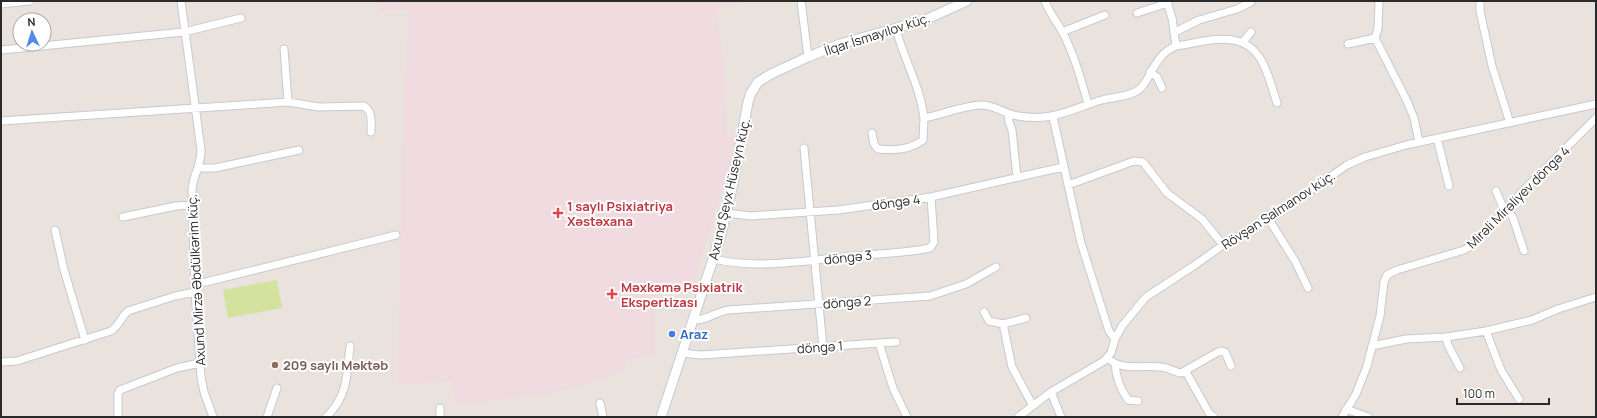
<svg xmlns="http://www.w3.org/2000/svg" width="1597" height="418" font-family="Manrope,sans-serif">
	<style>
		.medical { fill: #f0dbe1 }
		.pitch { fill: #d3e29c }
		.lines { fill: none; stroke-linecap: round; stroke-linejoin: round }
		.street-casing { stroke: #c5cad2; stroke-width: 9 }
		.secondary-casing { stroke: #c5cad2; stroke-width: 11 }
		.street { stroke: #fff; stroke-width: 7 }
		.secondary { stroke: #fff; stroke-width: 9 }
		.health-dot { fill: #e0444e; stroke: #fff; stroke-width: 1.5 }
		.shop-dot { fill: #3f7fe0; stroke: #fff; stroke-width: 1.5 }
		.education-dot { fill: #8d6e63; stroke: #fff; stroke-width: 1.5 }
		.labels { text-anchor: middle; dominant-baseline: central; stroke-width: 4; stroke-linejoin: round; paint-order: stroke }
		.street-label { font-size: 13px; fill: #2a2a2a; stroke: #fff }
		.health-label { font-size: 13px; font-weight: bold; fill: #be3a42; stroke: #fff; text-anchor: start }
		.shop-label { font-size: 13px; font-weight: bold; fill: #366cbe; stroke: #fff; text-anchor: start }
		.education-label { font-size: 13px; font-weight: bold; fill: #785e54; stroke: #fff; text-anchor: start }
	</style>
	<rect width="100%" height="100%" fill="#eae2dd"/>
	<path class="medical" d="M380,1h363l-27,9 9,61 1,64 11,1 -13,47 -33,108 -36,-7v69l-30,7 2,9 -32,12 -47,13 -92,11 -4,-24 -54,4 5,-272 6,-102h-28z"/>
	<path class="pitch" d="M277,280l5,28 -54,10 -5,-28z"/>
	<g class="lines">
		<defs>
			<path id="street" d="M181,1l20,149c0,17 -8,24 -9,40l3,102 6,85 3,15 9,25
				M801,1l7,56
				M1045,1c4,11 11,20 17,30 12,23 19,48 26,73
				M1167,1l5,17 4,28
				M1379,1l-1,28 -3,9 32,63 7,17 5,24
				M1480,1v10l12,55 18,57
				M1,4l29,-3
				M1137,13l31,-10
				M896,29c8,31 24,56 28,89 18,-3 37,-12 56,-13 14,-1 24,9 38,11 35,6 53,-7 84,-16 11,-3 23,-3 33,-8 16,-7 16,-36 41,-46 34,-5 72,-20 89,22 5,11 8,23 12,35
				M1062,32l43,-17
				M1175,32l24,-12 38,-11 14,-7
				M1243,42l8,-10
				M1348,44l27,-6
				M284,49l4,53
				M1,50l183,-18 57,-14
				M1150,72l7,5 5,11
				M1008,114l1,8 3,8 5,47
				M1053,117l28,126 28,88 6,8
				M1,121l287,-19 31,5 45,-1c9,6 7,16 7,26
				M872,133l2,11 4,5c16,2 32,1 45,-9l1,-22
				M1437,138l12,48
				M804,148l19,199
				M199,168h16l84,-18
				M1068,185l66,-24 9,1 24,31 35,26 21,26
				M1496,191l6,14 10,11 2,5 10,30
				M726,213l25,3 87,-6 93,-13 132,-30
				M123,217l53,-11 16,-1
				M1268,218l27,43 13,27
				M55,230l9,40 21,70
				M714,259c44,11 95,1 140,-3 25,-2 51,-3 76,-8l4,-6 -3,-45
				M194,283l12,-1 190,-47
				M984,312l5,9 14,3 9,43 21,39
				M693,320c13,1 23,-8 35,-10l202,-14 36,-12 30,-17
				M1003,324l23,-6
				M1486,331l15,39 18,29
				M1446,337l2,8 12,23
				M879,343l17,-1
				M1372,346l34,-7 40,-2 40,-6 46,-11 26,-11 38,-12
				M682,353l19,2 178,-12 14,45 14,29
				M1108,358c11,13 36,7 52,9 8,0 14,5 21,6l37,-21 4,-1 3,1 6,14
				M1,362l16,-1 94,-30c9,-6 9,-13 17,-20l47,-15 20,-4
				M1115,364c1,12 6,26 13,36l10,1
				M1186,372l23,41 5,4
				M1051,392l10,25
				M600,403l3,14
				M440,408v9
				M1346,409l22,8
				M118,417v-23l2,-4 57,-22 23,-5
				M267,417l10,-29
				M326,417c22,-20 21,-44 24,-71
				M1018,417l33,-25 53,-31 7,-8 4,-14 7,-13 24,-29 49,-32 28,-20 57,-33 67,-47 18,-8 41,-12 190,-41
				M1342,417l14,-23 11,-28 13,-50 4,-34 3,-7 10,-5 67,-20 9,-5 49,-53 74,-74"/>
			<path id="secondary" d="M661,417l59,-179 12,-50 16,-86 3,-9 7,-11 13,-8 37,-17 32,-13 85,-24 42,-19"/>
		</defs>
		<use href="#street" class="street-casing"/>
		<use href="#secondary" class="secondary-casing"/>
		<use href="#street" class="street"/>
		<use href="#secondary" class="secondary"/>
	</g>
	<g class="health-dot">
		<path d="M556 207h4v4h4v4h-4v4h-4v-4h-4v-4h4z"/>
		<path d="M610 288h4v4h4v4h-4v4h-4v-4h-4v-4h4z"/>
	</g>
	<circle class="shop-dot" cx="672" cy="334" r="4"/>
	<circle class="education-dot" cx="275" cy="365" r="4"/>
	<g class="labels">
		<g class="street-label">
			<text transform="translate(877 34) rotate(-18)">İlqar İsmayılov küç.</text>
			<text transform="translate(729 189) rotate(-77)">Axund Şeyx Hüseyn küç.</text>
			<text transform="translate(1518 197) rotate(-45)">Mirəli Mirəliyev döngə 4</text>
			<text transform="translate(896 202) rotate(-8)">döngə 4</text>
			<text transform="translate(1278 210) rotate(-33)">Rövşən Salmanov küç.</text>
			<text transform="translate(848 257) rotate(-6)">döngə 3</text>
			<text transform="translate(196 280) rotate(-93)">Axund Mirzə Əbdülkərim küç.</text>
			<text transform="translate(847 302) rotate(-4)">döngə 2</text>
			<text transform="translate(820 347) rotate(-4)">döngə 1</text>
		</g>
		<g class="health-label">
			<text x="567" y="206">1 saylı Psixiatriya<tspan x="567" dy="15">Xəstəxana</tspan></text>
			<text x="621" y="287">Məxkəmə Psixiatrik<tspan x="621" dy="15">Ekspertizası</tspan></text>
		</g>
		<g class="shop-label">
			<text x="680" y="334">Araz</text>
		</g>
		<g class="education-label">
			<text x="283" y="365">209 saylı Məktəb</text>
		</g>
	</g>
	<rect width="1597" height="418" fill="none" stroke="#2a2a2a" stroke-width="4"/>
	<g transform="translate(32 32) rotate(356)"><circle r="19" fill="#ffffff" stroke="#aaaaaa"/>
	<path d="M0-3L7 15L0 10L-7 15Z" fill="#4e8ce7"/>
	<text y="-6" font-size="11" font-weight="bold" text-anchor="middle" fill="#2a2a2a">N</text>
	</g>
	<path d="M1457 398v6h92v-6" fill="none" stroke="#2a2a2a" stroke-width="2"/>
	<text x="1463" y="398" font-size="12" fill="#2a2a2a" stroke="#ffffff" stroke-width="3" paint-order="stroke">100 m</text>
</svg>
